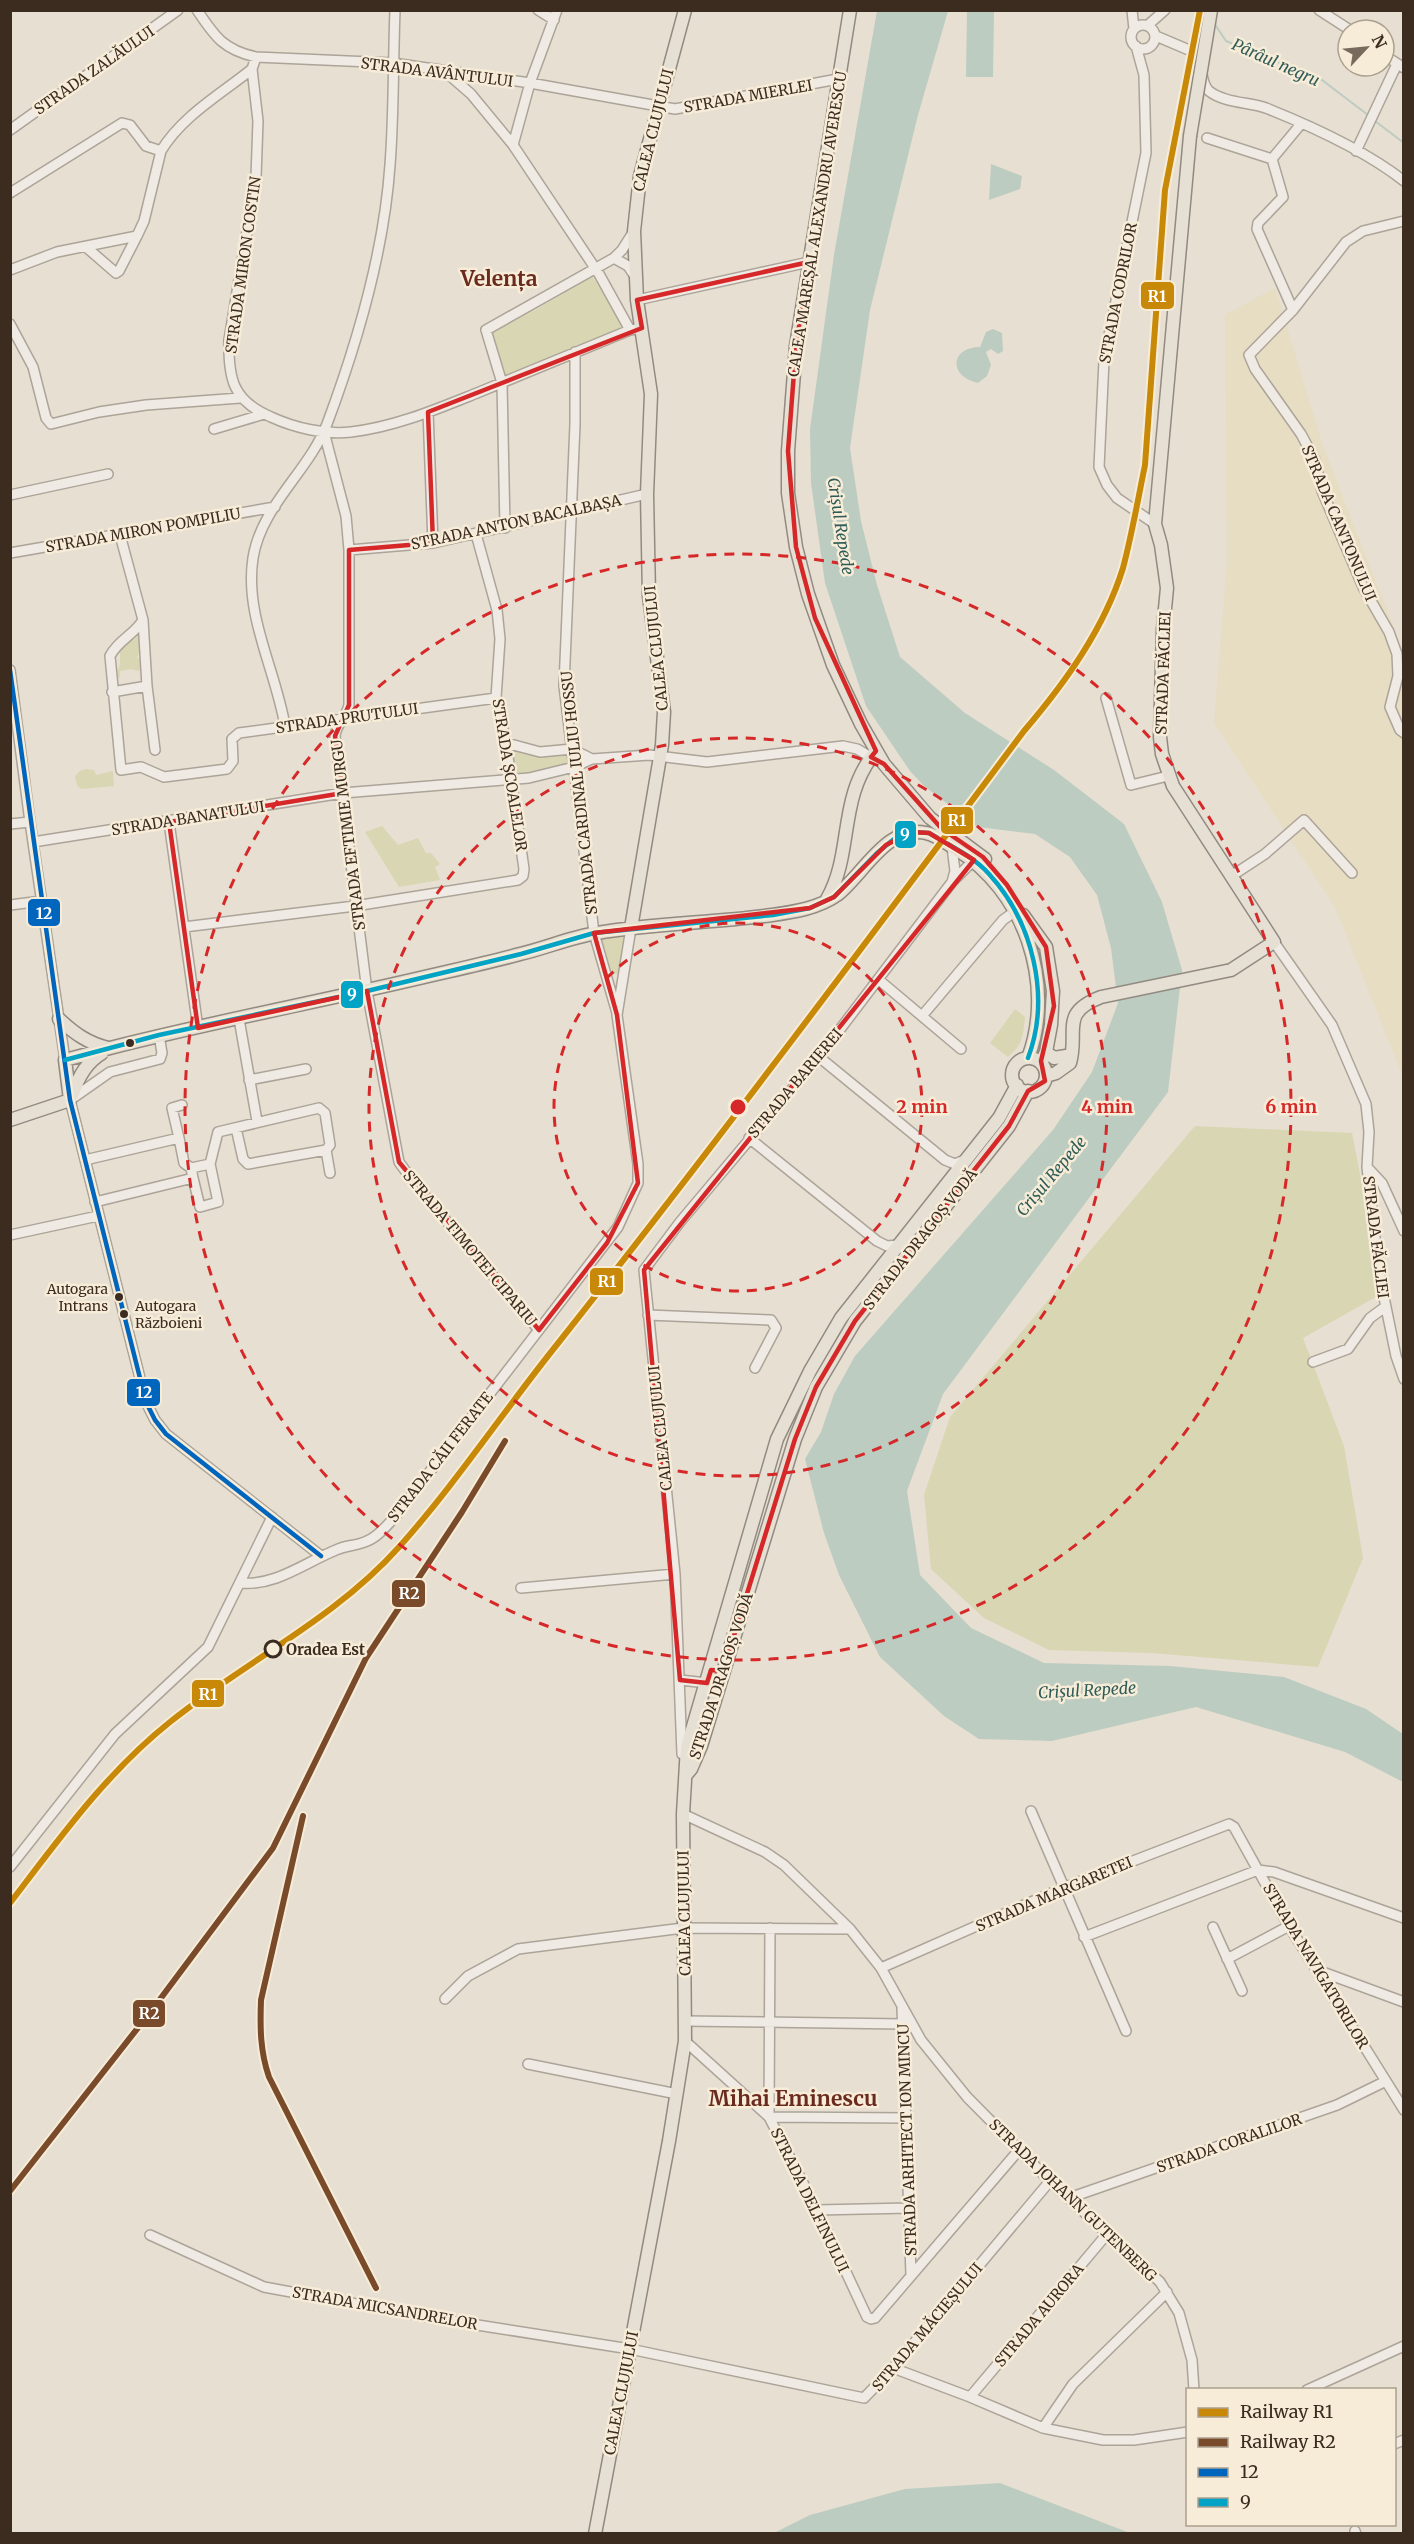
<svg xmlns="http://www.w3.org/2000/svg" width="1414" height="2544" font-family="Merriweather,serif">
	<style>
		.farmland { fill: #e6ddc2 }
		.green { fill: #d8d6b3 }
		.water { fill: #bcccc1 }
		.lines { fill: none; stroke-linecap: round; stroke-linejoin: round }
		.stream { stroke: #bcccc1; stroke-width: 2 }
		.minor-casing { stroke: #aca499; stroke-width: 12 }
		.major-casing { stroke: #928a80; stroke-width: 15 }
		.minor { stroke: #efeae3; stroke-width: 9 }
		.major { stroke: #e6e0d4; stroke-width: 12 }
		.major-bridge-casing { stroke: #928a80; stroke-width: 15; stroke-linecap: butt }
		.major-bridge { stroke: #e6e0d4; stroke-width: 12 }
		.bus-1-casing { stroke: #f7ecd8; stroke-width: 9 }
		.bus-2-casing { stroke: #f7ecd8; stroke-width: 9 }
		.bus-1 { stroke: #0065bd; stroke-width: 4.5 }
		.bus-2 { stroke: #03a3c5; stroke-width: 4.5 }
		.rail-1-casing { stroke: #f7ecd8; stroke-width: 10 }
		.rail-2-casing { stroke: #f7ecd8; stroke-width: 10 }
		.rail-1 { stroke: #c88808; stroke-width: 6 }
		.rail-2 { stroke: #7a4b2a; stroke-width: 6 }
		.marked { fill: none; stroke: #d62828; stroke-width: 4.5; stroke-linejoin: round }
		.ring { fill: none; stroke: #d62828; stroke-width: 3; stroke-dasharray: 10 8 }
		.bus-dot { fill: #3c2c20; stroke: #f7ecd8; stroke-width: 2 }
		.stop-dot { fill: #f7ecd8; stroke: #3c2c20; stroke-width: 3 }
		.labels { text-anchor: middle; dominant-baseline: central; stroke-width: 5; stroke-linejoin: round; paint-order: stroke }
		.bus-label { font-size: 14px; fill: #3c2c20; stroke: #f7ecd8; text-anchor: end }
		.street-label { font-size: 15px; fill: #3c2c20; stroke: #f7ecd8 }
		.stop-label { font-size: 15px; font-weight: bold; fill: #3c2c20; stroke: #f7ecd8; text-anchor: start }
		.water-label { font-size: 16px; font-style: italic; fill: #2f5c57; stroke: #f7ecd8 }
		.district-label { font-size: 21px; font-weight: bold; fill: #6a2a1e; stroke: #f7ecd8 }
		.centre { fill: #d62828; stroke: #f7ecd8; stroke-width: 3 }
		.ring-label { font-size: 18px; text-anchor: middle; font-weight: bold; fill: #d62828; stroke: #f7ecd8; stroke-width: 5; stroke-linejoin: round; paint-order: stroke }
		.line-badge { stroke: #f7ecd8; stroke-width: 2 }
		.badge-label { font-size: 16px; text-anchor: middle; font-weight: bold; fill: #fff }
	</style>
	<rect width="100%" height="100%" fill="#e7dfd1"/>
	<path class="farmland" d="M1275,288l49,161 79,202v426l-68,-170 -121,-184 13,-160 -2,-248z"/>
	<path class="green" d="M592,276l30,44 -2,9 -114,48 -15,-45 48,-24z
		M140,631l2,15 -5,12 5,3 2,6 -5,4 -8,-2 -11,2v8l-3,-5 3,-10v-17l17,-10z
		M506,743l18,6h48l2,18 -62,14z
		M86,769l8,1 2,5 17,-4 1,15 -33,3 -4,-4 -2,-9 5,-5z
		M382,826l16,19 20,-7 8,15h5l9,11 -5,3 5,13 -41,7 -34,-55z
		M631,928l-7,44 -18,4 -12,-43z
		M1015,1009l10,8c-2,20 -2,27 -17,40l-18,-14z
		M1195,1126l157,7 31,160 -80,45 41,108 19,112 -45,109 -166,-14 -103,-3 -65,-32 -53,-49 -7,-74 26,-78z"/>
	<path class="water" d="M877,11h71l-30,104 -48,195 -20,138 11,73 16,64 23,72 65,56 89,57 70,54 38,78 20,68 -14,122 -225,302 -36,97 13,84 51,53 73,35 126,3 114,11 82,32 37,25v48l-58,-30 -149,-45 -144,34 -73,-2 -35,-23 -64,-59 -41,-82 -15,-42 -19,-74 16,-27 13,-38 21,-38 198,-226 39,-58 26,-69 -7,-55 -14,-53 -27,-38 -35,-23 -57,-7 -54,-41 -14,-15 -44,-65 -41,-123 -14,-100 -1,-54 24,-174z
		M967,11h27l-1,66h-27z
		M991,164l31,12 -2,13 -31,11z
		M993,329l9,4 1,18 -5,3 -7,-5 -5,3 5,13 -4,11 -9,7c-30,-6 -28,-36 2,-36l6,-15z
		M1000,2483l130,50h-356l36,-18 95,-26z"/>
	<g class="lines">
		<path class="stream" d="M1214,23l12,18 96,39 46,35
			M1375,121l29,22"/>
		<defs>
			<path id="minor" d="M197,10c18,27 27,40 59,47l137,6 137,20 145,26 163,-30
				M538,10l16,10
				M1132,10l2,19
				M1319,10l31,20
				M1131 37a12 12 0 1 1 24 0a12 12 0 1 1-24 0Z
				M1148,25l17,-15
				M1156,36l40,17c8,11 3,29 13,38 15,12 40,11 57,17 45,18 100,43 138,73
				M1136,46l8,29 2,78 -42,207 -5,107 8,18 10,13 38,26
				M1384,55l20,13
				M256,57l-4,12 6,52 -2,56 -27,163c-1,39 4,61 42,77 24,11 54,18 80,15 44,-5 86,-23 126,-39 51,-21 102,-42 153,-63l12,-2
				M448,74l23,20 42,51 86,129 31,56
				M10,130l168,-120
				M1207,138l65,21
				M513,145l17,-62 27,-73
				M1356,151l41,-87
				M10,193l112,-70 8,2 16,21 15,5
				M1404,221l-41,10 -17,11 -53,68 -44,45 6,14 46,65 14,26 7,31 41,96 26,45 8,22 1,22 -8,31 10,23 4,3
				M86,247l30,26 3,-2 18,-35
				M614,258l14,8 8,12
				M10,270l47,-18 80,-16 7,-15 17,-70c21,-35 60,-57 91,-82
				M637,300l172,-38
				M1293,310l-36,-81 1,-6 25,-26 -11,-38 29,-35
				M10,324l23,43 13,51 5,6 48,-12 47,-7 94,-7
				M575,352v72l-11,262 30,247 23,80
				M428,412l5,131
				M214,429l50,-15
				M324,432l22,84 3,34v155c-3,13 -13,19 -14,31l32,255 32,171 16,22 124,146
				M10,495l98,-21
				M505,528l-3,-145 -16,-53 128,-72 8,-8 12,-19
				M120,535l23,85 4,66 8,64
				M349,550l84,-7 214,-49
				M10,553l265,-46
				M143,620c-9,15 -25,20 -33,36l11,114 20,-3 23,10 63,-8 6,-8 -1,-22 7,-6 257,-35
				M10,670l20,152 35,238
				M112,692l35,-6
				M1106,698l25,87 37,-9
				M285,726c-9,-55 -41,-111 -32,-168 8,-52 56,-87 74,-134 31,-83 57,-171 63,-259 4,-51 3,-103 5,-155
				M506,743l34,9 32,-3 20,10
				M169,822l29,206
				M10,824l20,-2
				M33,842l310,-49 186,-15 45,-11 18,-8 57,-4 58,7 136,-16 14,3 19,11
				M952,847l3,24 -3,11 22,-22
				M1233,875l32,-21 39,-34 48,53
				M10,905l32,-4
				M184,927l171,-21 163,-26 5,-4 1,-7 -18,-126 -10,-45 4,-59 -3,-29 -21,-76
				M1274,942l58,83 34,79 3,28 -2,35 12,106 17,83 8,23
				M879,980l82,69
				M922,1016l81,-96 11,-8
				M239,1019l18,102
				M159,1035l3,18 -2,6 -50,13 -40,28 76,302 9,18 11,14 155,122
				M819,1057l126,103 10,4 12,-5
				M249,1080l57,-11
				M236,1128l7,31 5,5 78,-14
				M179,1138l-7,-30 10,-3
				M749,1138l128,103 10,5 11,-1
				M85,1160l94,-22 5,25 7,5
				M1367,1167l15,16 22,48
				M193,1178l7,29 18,-5 -8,-38 8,-32 101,-24 6,5 5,32 -4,5 4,23
				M95,1202l98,-24 -2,-10 19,-4
				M10,1235l88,-19
				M648,1315l123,5 5,8 -21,40
				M1313,1362l35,-13 22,-31 15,-11
				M241,1583c35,3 63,-20 95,-33 10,-5 21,-4 31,-9 11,-4 20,-16 28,-24l223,-290 20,-44v-19l-21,-149 14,-87
				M521,1588l154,-14
				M680,1680l27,3
				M682,1754l-7,-180 -31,-304 36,-48 139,-165 133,-175
				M1031,1811l95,220
				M683,1814l82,38 19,13 66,64 31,39 40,72 46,57 83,84 110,101 19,31 13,47 2,30
				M10,1867l105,-133 93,-87 64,-130
				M1213,1927l29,64
				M1084,1937l174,-67 16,2 130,46
				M1227,1959l62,-33
				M881,1968l182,-80 166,-64 5,3 55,99 115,184
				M1317,1970l87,32
				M445,1999l23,-23 50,-27 165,-21 167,1
				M902,2008l9,267
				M685,2021l218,3
				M685,2041l84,76 48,93 50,107 4,2 4,-1 144,-168
				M528,2064l149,30
				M769,2117l1,-189
				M769,2117l137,1
				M1069,2198l268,-93 49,-24
				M817,2210l92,-2
				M150,2235l114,52 169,31 197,31 234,49 29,-30 157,-187
				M893,2368l77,29 73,31 60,12h31l54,-8
				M1307,2390l97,-44
				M970,2397l137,-163
				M1043,2428l30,-44 94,-92
				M1394,2444l10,-4
				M1355,2531l1,3"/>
			<path id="major" d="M850,10l-54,336 -8,105v42l8,54 12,47 25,71 28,59 23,40 46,54 55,41
				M827,899c27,-47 10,-101 49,-148
				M1023,915l23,32 7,44 -2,34 -5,27 -5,11
				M631,928l31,-183 2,-33 -15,-116 -2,-102 4,-100 -14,-94 -3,-69 6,-55 45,-166
				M59,1019c16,15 29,24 49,29
				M1046,1052l8,6 12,-2
				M1012 1075a17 17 0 1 1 34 0a17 17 0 1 1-34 0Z
				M1046,1076l10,-3 14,-10c9,-32 -11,-50 31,-66l130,-27 43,-28 -101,-156 -11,-32 -2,-17 3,-108 4,-41 -6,-43 -6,-21 35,-388
				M73,1094c5,-17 14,-32 29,-41
				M70,1100l-5,-40 45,-12c102,-26 207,-46 310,-70 34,-8 67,-15 100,-24 26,-6 51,-17 77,-21 58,-10 117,-10 175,-18 22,-3 47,-7 65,-20 26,-20 50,-71 89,-62 11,2 21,11 30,16 68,41 100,135 72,209
				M10,1120l60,-20
				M686,1775l5,-6 10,-23 94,-307 21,-52 39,-66 154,-195 19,-35
				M595,2534l74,-393 16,-100 -2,-227 4,-67 90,-308 33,-68 31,-53 158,-200 18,-33"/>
		</defs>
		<use href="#minor" class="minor-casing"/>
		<use href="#major" class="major-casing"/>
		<use href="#minor" class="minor"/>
		<use href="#major" class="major"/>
		<defs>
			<path id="major-bridge" d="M1190,136l21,-126"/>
		</defs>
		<use href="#major-bridge" class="major-bridge-casing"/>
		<use href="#major-bridge" class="major-bridge"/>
		<defs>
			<path id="bus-1" d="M10,670l60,430 76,302 9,18 11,14 155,122"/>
			<path id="bus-2" d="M65,1060l94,-25 208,-44 154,-37 73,-21 179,-18 37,-7 24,-11 43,-44 17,-14 18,-7 17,1c20,12 44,23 60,41 44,48 62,123 39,184"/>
		</defs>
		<use href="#bus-1" class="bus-1-casing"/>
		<use href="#bus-2" class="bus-2-casing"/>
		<use href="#bus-1" class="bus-1"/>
		<use href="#bus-2" class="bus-2"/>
		<defs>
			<path id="rail-1" d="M10,1903c49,-64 97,-131 160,-181 77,-62 163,-101 230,-176 57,-64 105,-137 159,-204 159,-201 312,-406 465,-611 41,-48 80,-102 99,-163 9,-34 15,-69 22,-103l20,-275 35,-180"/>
			<path id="rail-2" d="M303,1816l-42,184c-1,27 -1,51 8,77l107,211
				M10,2191l145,-185 118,-158 93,-190 96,-146 43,-71"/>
		</defs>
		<use href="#rail-1" class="rail-1-casing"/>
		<use href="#rail-2" class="rail-2-casing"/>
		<use href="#rail-1" class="rail-1"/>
		<use href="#rail-2" class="rail-2"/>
	</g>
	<path class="marked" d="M809,262l-13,84 -8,105 8,96 19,71 61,133 -5,6 13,7 58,65 41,28 24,28 39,62 8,59 -13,55 4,20 -17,10 -19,35 -154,195 -39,66 -21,52 -72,232 -12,-1 -4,13 -27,-3 -36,-410 330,-410 -45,-27 -17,-1 -26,13 -52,52 -24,11 -216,25 23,82 21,168 -31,60 -68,87 -140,-168 -32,-171 -169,37 -29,-206 174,-29 -8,-57 14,-31v-155l84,-7 -5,-131 214,-84 -5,-28z"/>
	<g class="ring">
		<circle cx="738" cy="1107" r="184"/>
		<circle cx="738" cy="1107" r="369"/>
		<circle cx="738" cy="1107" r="553"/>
	</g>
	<g class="bus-dot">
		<circle cx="130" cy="1043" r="5"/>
		<circle cx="119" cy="1297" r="5"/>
		<circle cx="124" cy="1314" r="5"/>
	</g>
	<circle class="stop-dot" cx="273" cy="1649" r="8"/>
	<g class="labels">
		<g class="bus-label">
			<text x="108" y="1289">Autogara<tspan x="108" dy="17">Intrans</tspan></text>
			<text x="135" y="1306" text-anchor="start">Autogara<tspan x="135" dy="17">Războieni</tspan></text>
		</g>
		<g class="street-label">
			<text transform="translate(94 70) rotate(-35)">STRADA ZALĂULUI</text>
			<text transform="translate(437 72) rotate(7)">STRADA AVÂNTULUI</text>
			<text transform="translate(748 96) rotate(-10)">STRADA MIERLEI</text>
			<text transform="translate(653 130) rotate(-76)">CALEA CLUJULUI</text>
			<text transform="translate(817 224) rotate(-81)">CALEA MAREȘAL ALEXANDRU AVERESCU</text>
			<text transform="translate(243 265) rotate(-82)">STRADA MIRON COSTIN</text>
			<text transform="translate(1118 293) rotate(-79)">STRADA CODRILOR</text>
			<text transform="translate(516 522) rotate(-12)">STRADA ANTON BACALBAȘA</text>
			<text transform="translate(1339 523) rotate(67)">STRADA CANTONULUI</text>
			<text transform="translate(143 530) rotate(-10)">STRADA MIRON POMPILIU</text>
			<text transform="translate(656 648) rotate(-96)">CALEA CLUJULUI</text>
			<text transform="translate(1163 673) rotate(-88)">STRADA FĂCLIEI</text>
			<text transform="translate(347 718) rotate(-8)">STRADA PRUTULUI</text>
			<text transform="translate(510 775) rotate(81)">STRADA ȘCOALELOR</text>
			<text transform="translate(579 793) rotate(-96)">STRADA CARDINAL IULIU HOSSU</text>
			<text transform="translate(188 818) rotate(-9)">STRADA BANATULUI</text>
			<text transform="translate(348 835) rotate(-97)">STRADA EFTIMIE MURGU</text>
			<text transform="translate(795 1083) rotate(-50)">STRADA BARIEREI</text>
			<text transform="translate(1376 1237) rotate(83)">STRADA FĂCLIEI</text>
			<text transform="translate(920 1239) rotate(-52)">STRADA DRAGOȘ VODĂ</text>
			<text transform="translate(470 1248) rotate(50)">STRADA TIMOTEI CIPARIU</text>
			<text transform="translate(660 1428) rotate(-96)">CALEA CLUJULUI</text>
			<text transform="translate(440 1457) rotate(-52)">STRADA CĂII FERATE</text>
			<text transform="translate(721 1676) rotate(-72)">STRADA DRAGOȘ VODĂ</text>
			<text transform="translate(1054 1894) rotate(-23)">STRADA MARGARETEI</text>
			<text transform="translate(684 1913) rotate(-91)">CALEA CLUJULUI</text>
			<text transform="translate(1316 1966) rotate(59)">STRADA NAVIGATORILOR</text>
			<text transform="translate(907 2140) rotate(-92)">STRADA ARHITECT ION MINCU</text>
			<text transform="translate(1229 2143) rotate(-19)">STRADA CORALILOR</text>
			<text transform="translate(810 2200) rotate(64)">STRADA DELFINULUI</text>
			<text transform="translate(1073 2200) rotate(44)">STRADA JOHANN GUTENBERG</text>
			<text transform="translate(385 2308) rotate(10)">STRADA MICSANDRELOR</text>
			<text transform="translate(1039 2315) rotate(-50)">STRADA AURORA</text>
			<text transform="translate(927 2327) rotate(-50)">STRADA MĂCIEȘULUI</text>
			<text transform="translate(621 2393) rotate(-79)">CALEA CLUJULUI</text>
		</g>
		<g class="stop-label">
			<text x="286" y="1649">Oradea Est</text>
		</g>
		<g class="water-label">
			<text transform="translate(1276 62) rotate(24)">Pârâul negru</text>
			<text transform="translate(841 526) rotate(81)">Crișul Repede</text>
			<text transform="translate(1051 1176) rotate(-50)">Crișul Repede</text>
			<text transform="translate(1087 1690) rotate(-3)">Crișul Repede</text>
		</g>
		<g class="district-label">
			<text x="499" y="278">Velența</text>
			<text x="793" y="2098">Mihai Eminescu</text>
		</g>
	</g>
	<circle cx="738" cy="1107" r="9" class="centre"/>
	<g class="ring-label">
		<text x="922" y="1113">2 min</text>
		<text x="1107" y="1113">4 min</text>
		<text x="1291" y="1113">6 min</text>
	</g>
	<g class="line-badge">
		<rect x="1140" y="281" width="35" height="29" rx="6" fill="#c88808"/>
		<rect x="940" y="806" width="34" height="29" rx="6" fill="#c88808"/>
		<rect x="894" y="820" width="23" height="29" rx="6" fill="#03a3c5"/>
		<rect x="27" y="898" width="34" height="29" rx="6" fill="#0065bd"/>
		<rect x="340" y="980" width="24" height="29" rx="6" fill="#03a3c5"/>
		<rect x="589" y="1267" width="35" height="29" rx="6" fill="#c88808"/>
		<rect x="126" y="1378" width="35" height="29" rx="6" fill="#0065bd"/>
		<rect x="391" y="1579" width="35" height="29" rx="6" fill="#7a4b2a"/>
		<rect x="191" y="1679" width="34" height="29" rx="6" fill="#c88808"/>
		<rect x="132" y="1999" width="34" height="29" rx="6" fill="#7a4b2a"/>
	</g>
	<g class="badge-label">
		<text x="1157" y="302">R1</text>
		<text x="957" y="826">R1</text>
		<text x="905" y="840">9</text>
		<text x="44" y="919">12</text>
		<text x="352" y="1000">9</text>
		<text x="607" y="1287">R1</text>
		<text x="144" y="1398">12</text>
		<text x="409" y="1599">R2</text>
		<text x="208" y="1700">R1</text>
		<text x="149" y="2019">R2</text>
	</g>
	<rect width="1414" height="2544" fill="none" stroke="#3c2c20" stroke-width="24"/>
	<rect x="1186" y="2388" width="210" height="138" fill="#f7ecd8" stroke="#ac9f8e" stroke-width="1.5"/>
	<rect x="1198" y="2408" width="30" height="9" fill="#c88808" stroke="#ac9f8e" stroke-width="1.5"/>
	<text x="1240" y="2418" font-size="18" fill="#3c2c20">Railway R1</text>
	<rect x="1198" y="2438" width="30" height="9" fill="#7a4b2a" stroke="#ac9f8e" stroke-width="1.5"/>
	<text x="1240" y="2448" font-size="18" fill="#3c2c20">Railway R2</text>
	<rect x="1198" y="2468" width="30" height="9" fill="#0065bd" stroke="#ac9f8e" stroke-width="1.5"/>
	<text x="1240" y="2478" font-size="18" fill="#3c2c20">12</text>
	<rect x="1198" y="2498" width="30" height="9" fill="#03a3c5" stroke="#ac9f8e" stroke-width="1.5"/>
	<text x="1240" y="2508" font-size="18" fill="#3c2c20">9</text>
	<g transform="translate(1366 48) rotate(64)"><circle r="28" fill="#f7ecd8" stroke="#ac9f8e" stroke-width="1.5"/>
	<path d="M0-4.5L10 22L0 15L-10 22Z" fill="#786b5e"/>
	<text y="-9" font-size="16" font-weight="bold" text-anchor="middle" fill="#3c2c20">N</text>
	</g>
</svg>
